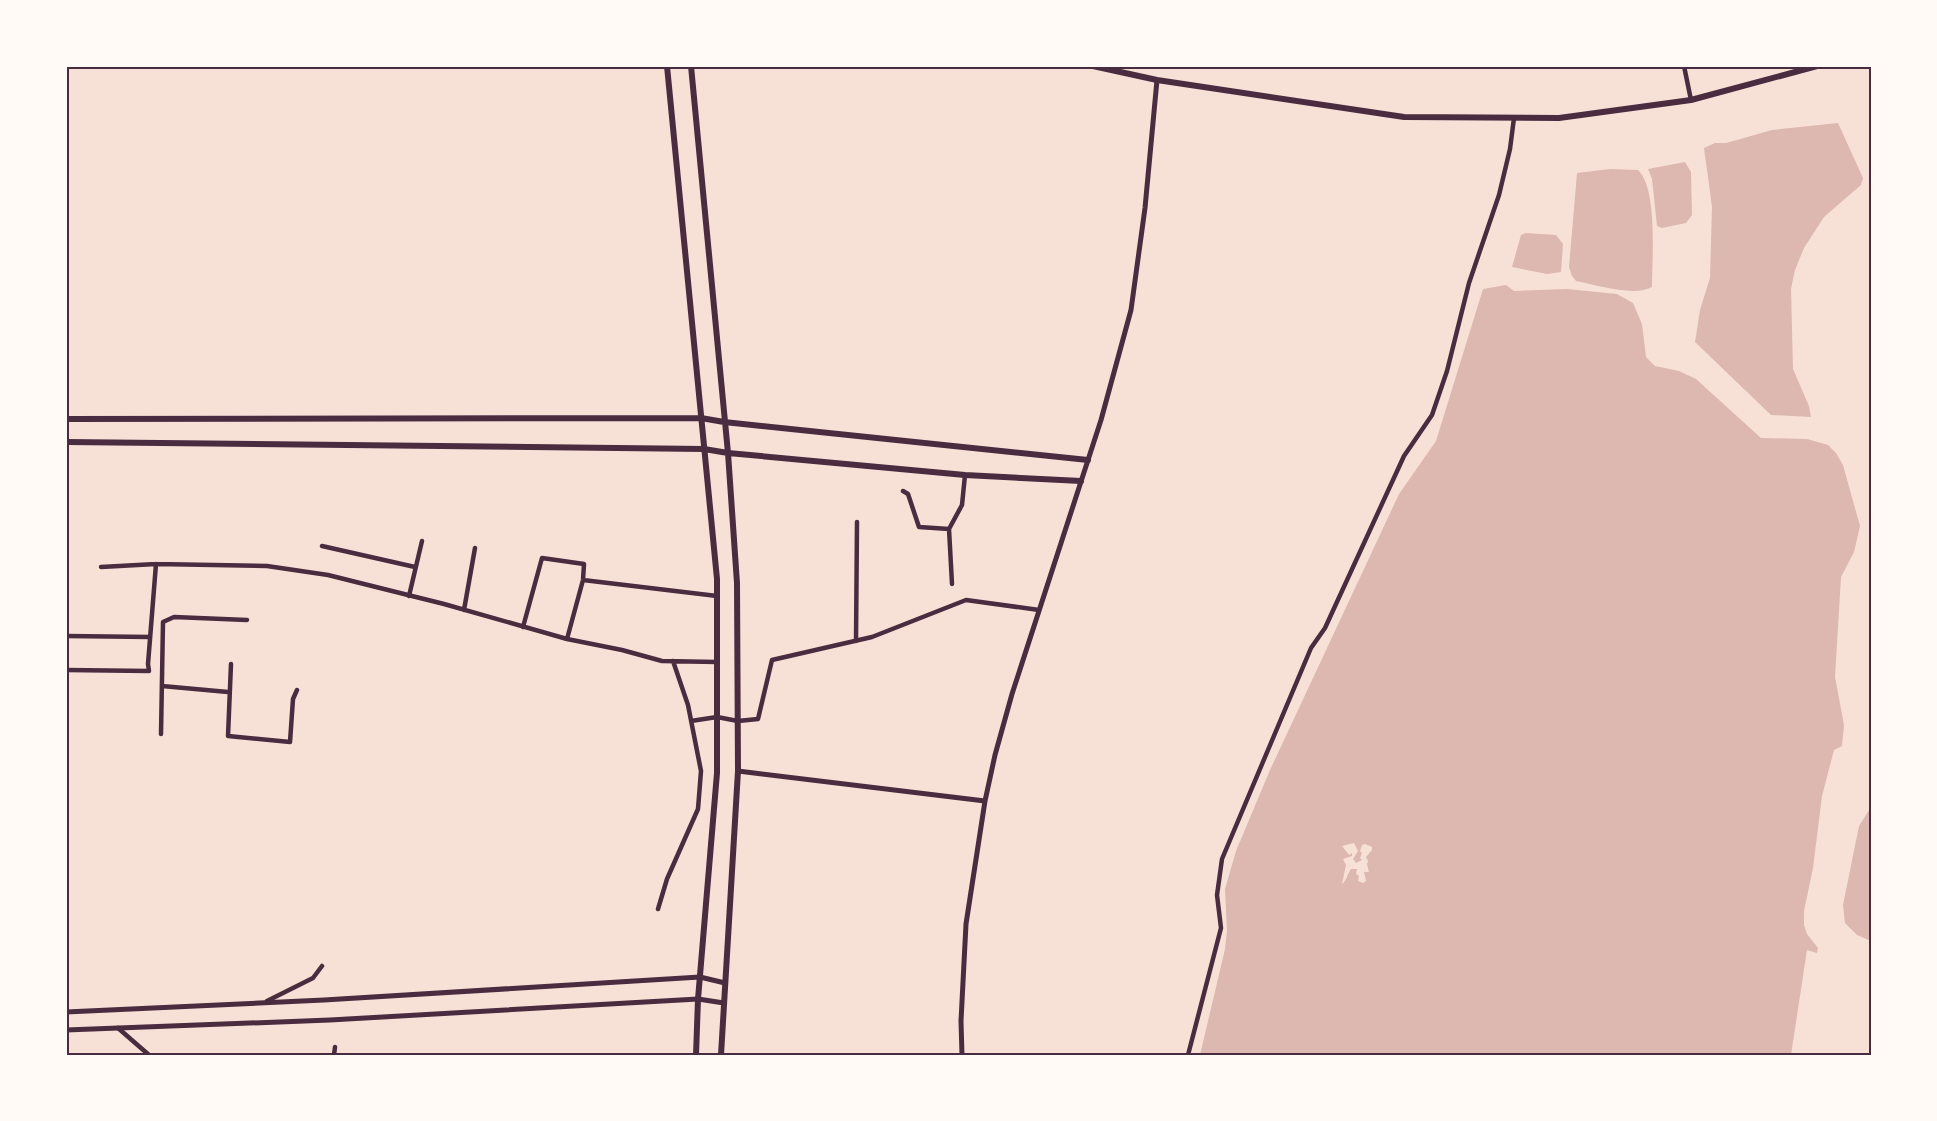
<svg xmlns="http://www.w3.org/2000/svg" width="1937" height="1121" font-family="Raleway,sans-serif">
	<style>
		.water { fill: #dcb8b0; fill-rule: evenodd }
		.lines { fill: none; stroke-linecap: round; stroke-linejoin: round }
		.minor { stroke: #4a2c40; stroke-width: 4.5 }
		.tertiary { stroke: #4a2c40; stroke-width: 5 }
		.secondary { stroke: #4a2c40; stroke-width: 6 }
		.neatline { fill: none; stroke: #4a2c40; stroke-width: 2 }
	</style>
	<rect width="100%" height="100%" fill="#f7e1d7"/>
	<path class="water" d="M1838,123l25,55 -2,7 -37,32 -20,31 -9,22 -4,19 2,80 16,37 2,11 -40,-2 -76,-73 5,-32 10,-32 2,-71 -8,-59 11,-5h11l46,-13z
		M1685,162l6,10 1,43 -6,8 -24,5 -5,-2 -5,-47 -4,-10z
		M1610,169l28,1c20,19 14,89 14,117 -18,10 -55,-2 -76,-6l-4,-5 -3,-9 8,-94z
		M1526,233l30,2 7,9 -2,28 -14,2 -35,-7 9,-32z
		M1506,285l8,6 53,-2 50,5 16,9 9,21 4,33 9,9 24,5 17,8 65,59 46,1 21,6 8,8 7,12 17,61 -6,26 -13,25 -6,100 9,48 -2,21 -8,4 -12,46 -9,72 -9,43v14l3,9 11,14 -1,5 -10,-3 -16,105h-591l25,-106 2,-18 -2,-42 11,-38 34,-81 129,-276 37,-53 47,-152zM1354,843l4,8 -5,8 3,4 6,-3 -2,-2 2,-5 -2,-2 2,-6 3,-1 7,3v3l-6,7 2,4 -1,3 2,8h-5l2,9 -3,2 -5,-2 1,-5 -3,-2 1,-5h-6c-4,6 -4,11 -9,15l4,-19 -3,-6 9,-3v-3l-3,2 -7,-9z
		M1871,807v134l-14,-6 -12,-12 -2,-18 16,-79z"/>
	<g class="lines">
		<path class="minor" d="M1684,66l7,34
			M903,491l5,3 11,33 30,2
			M322,546l93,21
			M101,567l55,-3 111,2 61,9 116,29 123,35 55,11 40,11 55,1
			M583,580l134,16
			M952,584l-3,-55 13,-24 3,-30
			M409,596l13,-55
			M464,610l11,-62
			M523,627l19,-69 42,6 -1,16 -16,59
			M66,636l84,1
			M856,641l1,-119
			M231,664l-3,72 62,6 3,-43 4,-9
			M66,670l83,1 -1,-7 8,-100
			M162,686l66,6
			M691,721l26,-4 21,4 20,-2 14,-59 100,-23 94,-37 73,10
			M161,734l2,-112 11,-5 73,3
			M658,909l9,-30 31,-70 3,-38 -13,-66 -15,-44
			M267,1001l46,-23 9,-12
			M118,1028l31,27
			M334,1055l1,-8
			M1188,1055l33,-127 -4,-33 5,-36 89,-211 14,-20 79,-172 28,-41 15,-44 22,-88 30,-88 11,-46 4,-31"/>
		<path class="tertiary" d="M738,771l247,30
			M66,1012l258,-12 376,-23 25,6
			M66,1030l264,-10 368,-21 26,4
			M962,1055l-1,-34 5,-97 19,-123 10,-46 17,-61 89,-274 30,-110 14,-102 12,-128"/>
		<path class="secondary" d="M667,66l50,513v194l-19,226 -2,56
			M691,66l37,387 9,130 1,188 -17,284
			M1093,66l64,14 247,37 155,1 132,-18 126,-34
			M66,419l635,-1 23,4 364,38
			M66,442l638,7 24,4 237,22 116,6"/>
	</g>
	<rect width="1937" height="1121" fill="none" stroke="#fffaf5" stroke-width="135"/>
	<rect x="68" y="68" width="1802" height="986" class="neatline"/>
</svg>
